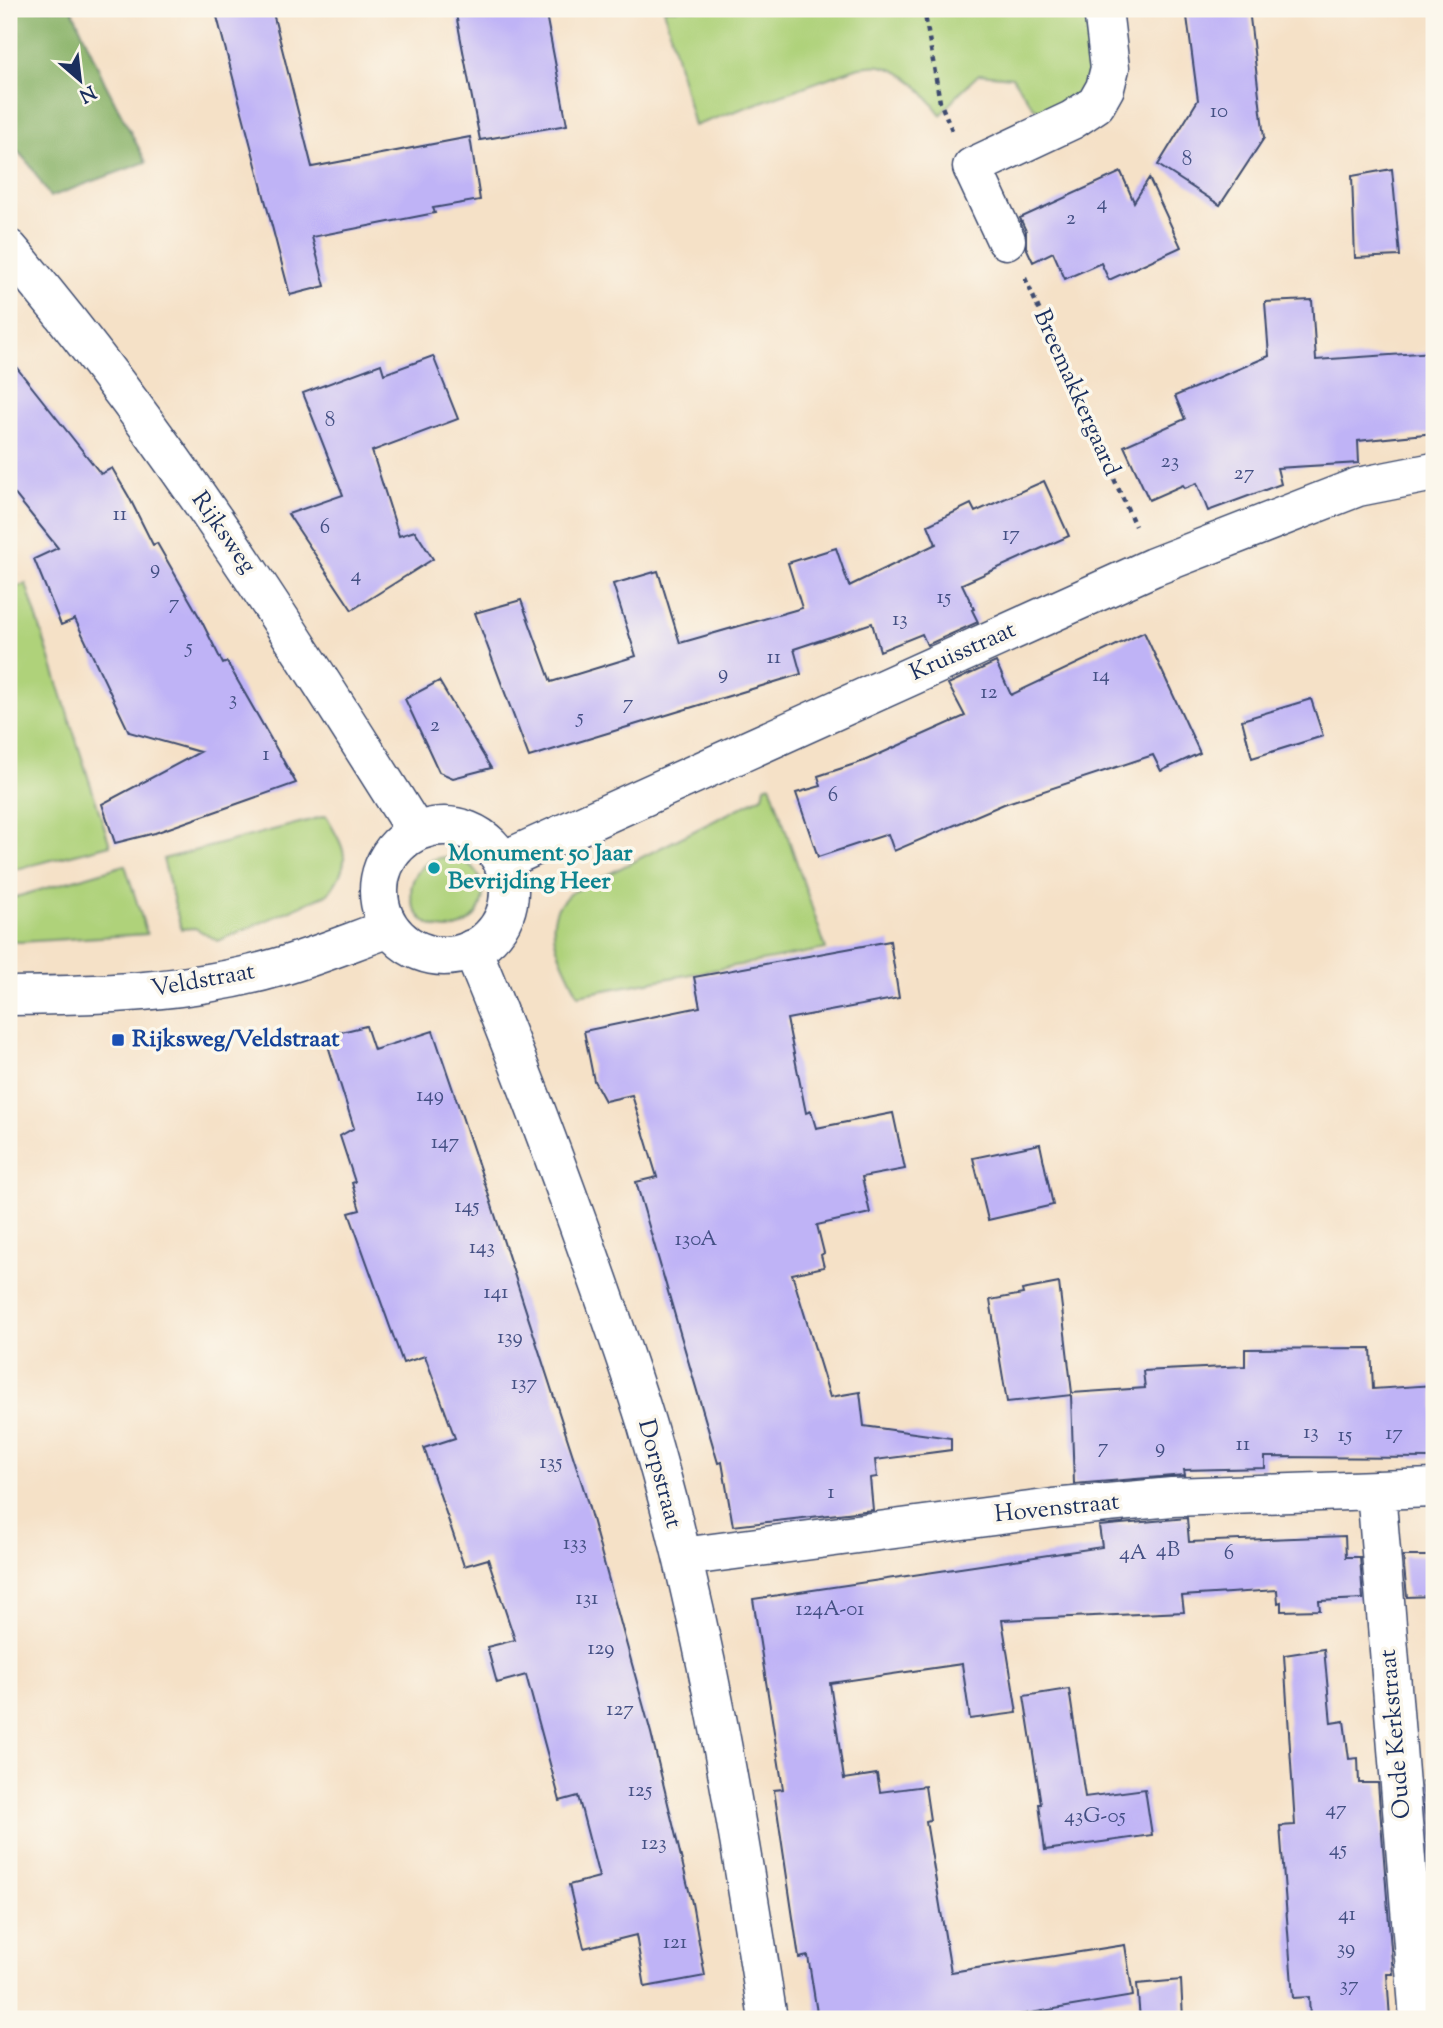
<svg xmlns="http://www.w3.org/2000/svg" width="1443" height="2028" font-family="'Sorts Mill Goudy',serif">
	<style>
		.green { fill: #afd27a; stroke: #65806c; stroke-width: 2 }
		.forest { fill: #8bb46a; stroke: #537264; stroke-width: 2 }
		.building { fill: #bfb3f6 }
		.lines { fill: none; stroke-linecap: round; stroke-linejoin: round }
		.street-casing { stroke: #3c4a6e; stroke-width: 41 }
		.secondary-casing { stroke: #3c4a6e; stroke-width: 41 }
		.path { stroke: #3c4a6e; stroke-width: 4.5; stroke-dasharray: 5 5; stroke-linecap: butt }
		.street { stroke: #fff; stroke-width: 38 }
		.secondary { stroke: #fff; stroke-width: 38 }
		.culture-dot { fill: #0f9aa8; stroke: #fbf7ec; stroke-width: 2.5 }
		.transit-dot { fill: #1a4fb4; stroke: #fbf7ec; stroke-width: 2.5 }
		.labels { text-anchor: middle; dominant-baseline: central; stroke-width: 7; stroke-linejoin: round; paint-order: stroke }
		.number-label { font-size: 21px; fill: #445084 }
		.street-label { font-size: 24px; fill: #1b2f5e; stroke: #fbf7ec }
		.culture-label { font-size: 24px; font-weight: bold; fill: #0d838f; stroke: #fbf7ec; text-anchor: start }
		.transit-label { font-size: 24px; font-weight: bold; fill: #164399; stroke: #fbf7ec; text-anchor: start }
	</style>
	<rect width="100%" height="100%" fill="#fbf7ec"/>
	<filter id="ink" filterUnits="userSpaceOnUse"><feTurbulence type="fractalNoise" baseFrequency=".0143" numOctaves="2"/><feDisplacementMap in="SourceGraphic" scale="14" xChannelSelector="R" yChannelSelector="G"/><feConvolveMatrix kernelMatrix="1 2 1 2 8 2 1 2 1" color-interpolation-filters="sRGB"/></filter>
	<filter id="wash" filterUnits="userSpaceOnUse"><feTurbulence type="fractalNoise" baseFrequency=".00686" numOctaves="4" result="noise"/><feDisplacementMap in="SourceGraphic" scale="28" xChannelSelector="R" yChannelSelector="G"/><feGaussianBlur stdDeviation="1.57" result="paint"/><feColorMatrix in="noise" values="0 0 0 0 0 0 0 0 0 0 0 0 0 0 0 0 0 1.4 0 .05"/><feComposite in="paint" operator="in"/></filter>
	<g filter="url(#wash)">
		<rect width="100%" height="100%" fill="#f5e1c7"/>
		<path class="green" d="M664,9h422l7,63 -12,24 -37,16 -10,-4 -22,-31 -33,-3 -22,21 -16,20c-16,-21 -32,-44 -60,-49 -6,-2 -16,1 -22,1l-165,59z
			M26,584l84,261 -101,26v-283z
			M770,784l56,165 -248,46c-10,-24 -32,-56 -22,-83 2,-7 9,-13 13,-18l194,-98 2,-10z
			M326,816c19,34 28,44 2,78l-110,47 -23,-13 -14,1 -18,-70z
			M411 893a36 36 0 1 1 72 0a36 36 0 1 1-72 0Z
			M125,865l22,69 -127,8 -11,-1v-42z"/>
		<path class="forest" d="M9,9h63l33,74 41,79 -96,35 -20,-32 -21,-24z"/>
		<g id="blocks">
			<path class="building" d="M215,9h57l40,158 158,-30 10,63 -47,8 2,5 -123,24 13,49 -35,9z
				M455,9h90l22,116 -87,15z
				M1186,9h63l15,129 -44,67 -62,-40 40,-65z
				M1392,169l8,87 -45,2 -3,-82z
				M1121,172l13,30 15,-24 32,69 -72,33 -8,-17 -36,16 -12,-27 -20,10 -7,-15v-16l-6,-13z
				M1312,300l4,60 118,-8v81l-76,8 1,22 -82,5 4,16 -73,27 -11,-28 -12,5 -2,-3 -34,15 -25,-54 61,-27 -10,-23 94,-40 -4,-54z
				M433,356l25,63 -86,32 27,85 16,-5 18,28 -81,51 -64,-96 55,-19 -40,-102 78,-29 3,10z
				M9,358l92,116 11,-6 17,29 24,48 4,-2 43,75 23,46 4,-2 69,121 -141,50 -40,10 -13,-39 98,-52 -71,-20 -54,-113 -14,6 -27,-66 24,-11 -49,-61z
				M1044,481l25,55 -107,48 12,25 -2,1 6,12 -51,23 -5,-11 -42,17 -8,-28 -78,26 7,25 -272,83 -54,-144 46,-13 30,82 85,-26 -23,-72 45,-13 22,72 122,-35 -14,-45 48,-15 13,38 87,-42 -8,-19 43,-21 4,8z
				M1144,632l56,121 -39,18 -8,-16 -149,49 -110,47 -6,-17 -70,23 -22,-64 25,-7 -3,-10 46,-15 101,-45 -17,-32 48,-22 15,33z
				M439,681l52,87 -38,10 -14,-6 -34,-73z
				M1311,699l12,37 -71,22 -10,-38z
				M890,941l9,57 -112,21 19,94 5,-2 5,17 77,-15 12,56 -43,8 8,36 -53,12 7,28 -3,2 3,12 -32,7 38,123 30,-5 4,34 87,12v12l-76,10 2,17 -7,1 3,32 -140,16 -11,-64 -4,1 -82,-281 21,-5 -25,-82 -27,6 -11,-20 -10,-50 116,-24 -6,-30z
				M366,1026l8,24 59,-19 53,156 98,303 67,243 41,170 13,73 -60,11 -9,-52 -52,13 -15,-63 30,-8 -21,-81 -18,5 -34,-126 -29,8 -10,-36 28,-7 -27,-81 -24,7 -40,-118 31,-10 -30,-82 -22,7 -54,-150 11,-3 -8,-27 3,-1 -15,-46 14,-8 -29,-92z
				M1040,1144l13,61 -65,15 -15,-62z
				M1059,1283l13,110 73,-5 -2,-17 102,-5v-17l126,-1 2,41 61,-4v73l-169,-1v11l-81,2 1,5 -111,9 -3,-89 -64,7 -17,-102 33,-6 -1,-4z
				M1187,1518l2,24 156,-6 1,21h14l3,42 -44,2 1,9 -39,1v-9l-3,1 -1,-13 -95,6 2,16 -182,8 15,93 -47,6 -8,-55 -132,19 14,96 33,-5 3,18 45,-6 5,34 -4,1 25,151 174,-27 8,51 -139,23h-176l-10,-63 -9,2 -25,-168 9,-1 -30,-190 349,-52 -3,-21z
				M1403,1556h31v40l-27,1z
				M1324,1649l7,74 13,-2 5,38 9,-1 1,25h19l15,191h-6l3,45h-80l-1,-22 -16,1 -13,-172 15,-1 -11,-170z
				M1069,1689l16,108 60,-8 7,46 -107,15 -6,-46h2l-17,-108z
				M1434,1781v156l-12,-155z
				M1181,1980l2,39h-43l-3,-35z"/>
		</g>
	</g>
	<g filter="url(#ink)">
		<use href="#blocks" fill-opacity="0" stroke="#3c4a6e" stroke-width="2"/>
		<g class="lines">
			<defs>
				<path id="street" d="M1006,240l-34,-73 100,-47 24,-16 9,-16 5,-20 -7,-59
					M472,949c38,90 72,181 105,272 24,67 48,133 69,201 58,195 91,397 122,597
					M1376,1490l43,529
					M682,1557l371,-49 119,-11 262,-9"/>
				<path id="secondary" d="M9,249c154,181 281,382 407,583
					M379 891a65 65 0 1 1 130 0a65 65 0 1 1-130 0Z
					M502,861l651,-294 205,-80 76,-15
					M9,996c90,-1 182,-3 270,-29 38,-11 74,-26 111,-39"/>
			</defs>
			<use href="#street" class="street-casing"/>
			<use href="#secondary" class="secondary-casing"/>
			<path class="path" d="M924,9l16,93 12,28
				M1025,278l110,248"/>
			<use href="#street" class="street"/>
			<use href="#secondary" class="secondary"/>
		</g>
	</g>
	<circle class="culture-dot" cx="434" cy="868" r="7"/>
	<rect class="transit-dot" x="111" y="1033" width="14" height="14" rx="3.5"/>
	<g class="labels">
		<g class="number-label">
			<text x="1219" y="112">10</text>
			<text x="1187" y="160">8</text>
			<text x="1102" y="204">4</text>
			<text x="1071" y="219">2</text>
			<text x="330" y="421">8</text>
			<text x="1170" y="462">23</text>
			<text x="1244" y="474">27</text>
			<text x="120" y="515">11</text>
			<text x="325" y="528">6</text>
			<text x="1011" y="535">17</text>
			<text x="155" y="569">9</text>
			<text x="356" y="576">4</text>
			<text x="944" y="598">15</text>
			<text x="174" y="604">7</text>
			<text x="900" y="620">13</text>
			<text x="189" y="648">5</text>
			<text x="774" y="658">11</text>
			<text x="723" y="674">9</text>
			<text x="1101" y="676">14</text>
			<text x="989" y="693">12</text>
			<text x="233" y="700">3</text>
			<text x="628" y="704">7</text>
			<text x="580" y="718">5</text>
			<text x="435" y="726">2</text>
			<text x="266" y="755">1</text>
			<text x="833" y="796">6</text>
			<text x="430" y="1096">149</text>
			<text x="445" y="1143">147</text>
			<text x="467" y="1207">145</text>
			<text x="696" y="1240">130A</text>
			<text x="482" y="1248">143</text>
			<text x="496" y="1293">141</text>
			<text x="510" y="1338">139</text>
			<text x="524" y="1384">137</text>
			<text x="1311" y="1433">13</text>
			<text x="1394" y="1434">17</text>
			<text x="1345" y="1436">15</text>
			<text x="1243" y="1445">11</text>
			<text x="1103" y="1448">7</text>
			<text x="1160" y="1448">9</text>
			<text x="551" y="1463">135</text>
			<text x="831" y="1493">1</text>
			<text x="575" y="1544">133</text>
			<text x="1168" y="1551">4B</text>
			<text x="1133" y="1554">4A</text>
			<text x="1229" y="1554">6</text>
			<text x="587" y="1599">131</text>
			<text x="830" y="1610">124A-01</text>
			<text x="601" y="1649">129</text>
			<text x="620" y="1710">127</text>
			<text x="640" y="1791">125</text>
			<text x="1336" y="1810">47</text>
			<text x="1095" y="1817">43G-05</text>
			<text x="654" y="1844">123</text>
			<text x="1338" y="1850">45</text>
			<text x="1347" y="1915">41</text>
			<text x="675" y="1943">121</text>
			<text x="1346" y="1949">39</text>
			<text x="1349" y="1986">37</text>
		</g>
		<g class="street-label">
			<text transform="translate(1076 393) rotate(66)">Breemakkergaard</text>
			<text transform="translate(223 533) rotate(55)">Rijksweg</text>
			<text transform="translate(963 652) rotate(-24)">Kruisstraat</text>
			<text transform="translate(203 981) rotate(-10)">Veldstraat</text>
			<text transform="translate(659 1474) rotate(75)">Dorpstraat</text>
			<text transform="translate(1057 1509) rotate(-6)">Hovenstraat</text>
			<text transform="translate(1396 1734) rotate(-95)">Oude Kerkstraat</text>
		</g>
		<g class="culture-label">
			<text x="448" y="854">Monument 50 Jaar<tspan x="448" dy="28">Bevrijding Heer</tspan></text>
		</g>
		<g class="transit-label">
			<text x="132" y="1040">Rijksweg/Veldstraat</text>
		</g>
	</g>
	<rect width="1443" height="2028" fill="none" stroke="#fbf7ec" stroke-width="35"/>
	<g transform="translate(80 80) rotate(152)" stroke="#fbf7ec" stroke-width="5" paint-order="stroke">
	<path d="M0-5L12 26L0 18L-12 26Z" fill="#1b2f5e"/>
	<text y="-10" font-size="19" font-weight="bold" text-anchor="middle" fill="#1b2f5e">N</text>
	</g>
</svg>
